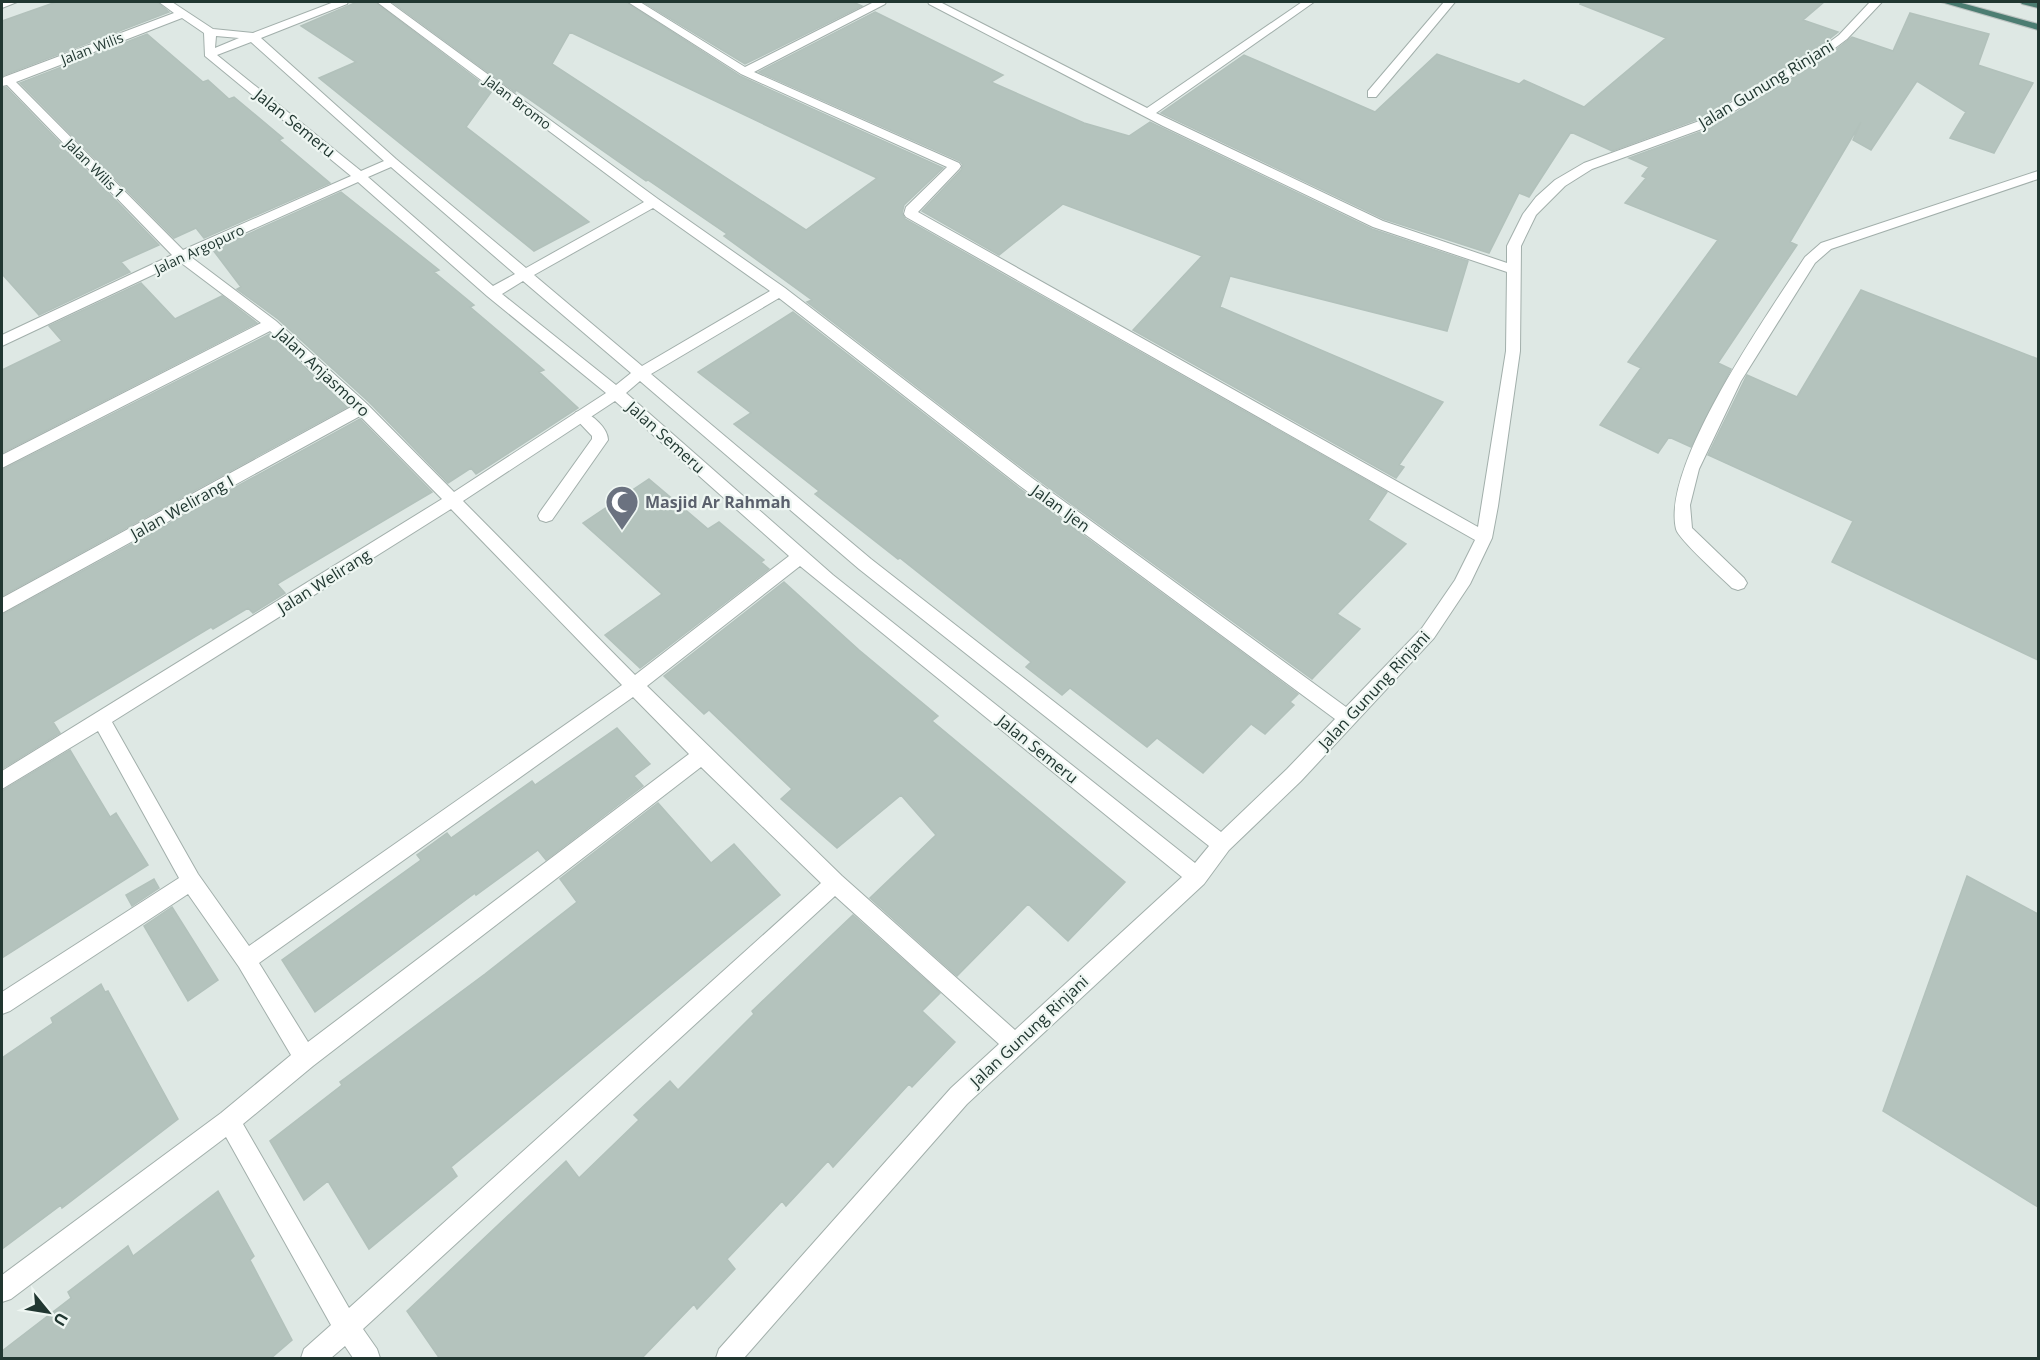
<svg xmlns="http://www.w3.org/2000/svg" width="2040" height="1360" font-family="'Open Sans',sans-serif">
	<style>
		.building { fill: #b4c3bd; stroke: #b2c1bb; stroke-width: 1.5; fill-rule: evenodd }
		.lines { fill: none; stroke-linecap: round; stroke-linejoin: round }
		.service-casing { stroke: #a2afab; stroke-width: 2 }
		.minor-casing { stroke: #a2afab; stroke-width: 2 }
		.trunk-casing { stroke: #bcc3c1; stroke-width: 2 }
		.service { fill: #fff; fill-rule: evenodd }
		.minor { fill: #fff; fill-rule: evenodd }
		.trunk { fill: #4c7d72; fill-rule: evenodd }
		.labels { text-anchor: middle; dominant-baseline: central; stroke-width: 4.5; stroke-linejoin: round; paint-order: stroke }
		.far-street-label { font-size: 14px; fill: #213731; stroke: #eef6f2 }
		.street-label { font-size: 16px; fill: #213731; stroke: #eef6f2 }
		.worship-label { font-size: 16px; font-weight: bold; fill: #5b616d; stroke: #eef6f2; text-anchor: start }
	</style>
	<rect width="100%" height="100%" fill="#dee8e4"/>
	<path class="building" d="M56,2h101l12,10 -167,64v-55z
		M357,2h18l117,89 -26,36 123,95 -55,29 -215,-173 37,-16 -55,-36z
		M392,2h234l114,74 203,92 -39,37 -2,8 3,6 482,273 -19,28 38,24 -69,70 23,15 -48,50 -279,-203 -226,-174 5,-2 -88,-64 3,-2 -79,-54 -2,1 -130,-91 -1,2zM570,32l307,146 -71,52 -254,-166z
		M643,2h210l9,4 -117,58z
		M1581,2h243l-21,18 35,12 -20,16 -117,70 -89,33 -41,-19 -42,65 -10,-4 -30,60 -105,-34 -223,-106 83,-58 131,57 62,-58 82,30 5,-4 60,27 82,-69 -86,-34z
		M875,12l128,63 -12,7 93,41 45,13 21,-14 222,107 96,32 -21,70 -217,-55 -10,31 223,95 -44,63 5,2 -8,11 -263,-148 69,-74 -139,-52 -64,51 -77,-44 39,-41 2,-5 -3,-4 -201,-89z
		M1910,13l79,21 -11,31 55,18 -39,70 -44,-15 16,-26 -49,-31 -46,69 -18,-10 8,-18 -71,120 7,3 -79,118 13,6 -40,78 -22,-10 -11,16 -58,-28 41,-57 -13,-6 90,-122 -93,-37 21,-25 -4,-2 7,-9 -20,-9 82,-30 117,-72 24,-19 41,14z
		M147,34l56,48 5,-2 21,19 5,-2 49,41 -4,2 51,43 -126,55 -8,-10 -22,10 -154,-155z
		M6,87l153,158 -38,17 9,10 -91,43 -37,-41v-186z
		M341,192l98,78 -5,2 40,33 -4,2 74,63 -5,2 39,36 -102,66 -5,-6 -23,15 -79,-81 -91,-83 -41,-30 4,-2 -28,-37z
		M141,283l34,36 47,-23 35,27 -255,130v-83l60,-29 -13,-15z
		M1861,290l177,69v301l-206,-98 21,-41 -145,-66 39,-80 50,22z
		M793,312l226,176 279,206 -8,8 4,3 -29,29 -14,-10 -48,49 -46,-35 -10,9 -77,-59 -8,7 -36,-28 5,-5 -131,-104 -2,1 -83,-65 4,-3 -85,-67 17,-11 -53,-41z
		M270,334l77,73 -345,189v-126z
		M360,419l72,73 -155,92 8,9 -32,20 -5,-5 -35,21 -2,-2 -158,95 7,11 -58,36v-154z
		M649,479l59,50 11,-7 45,38 -3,2 8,7 -129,99 -35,-33 57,-41 -79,-71z
		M784,582l75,68 79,66 -6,5 193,161 -57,59 -40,-37 -71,72 -87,-78 66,-63 -35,-40 -64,53 -56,-49 11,-10 -83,-79 -5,4 -40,-38z
		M617,728l33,36 -16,12 9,10 -97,74 -8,-10 -62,45 -1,-2 -160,119 -33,-52 139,-100 -4,-5 30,-22 4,5 81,-57 3,4z
		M70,750l40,67 6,-4 32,52 -146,93v-167z
		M658,803l53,60 23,-19 46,51 -329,272 6,9 -88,73 -41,-68 -24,19 -34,-59 72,-56 -2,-3 145,-108 92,-72 -17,-23z
		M1967,876l71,38v293l-155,-96z
		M154,879l5,9 -27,18 -6,-11z
		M172,907l46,73 -30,21 -44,-75z
		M853,915l87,78 -18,18 33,31 -43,45 -3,-3 -76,83 -5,-6 -42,45 -4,-5 -55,58 8,10 -38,40 -3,-5 -53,55h-201l-33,-48 159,-150 13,17 60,-58 -5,-5 36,-34 8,9 76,-76 -2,-3z
		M101,984l4,8 3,-1 70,128 -116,89 -1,-3 -59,44v-191l51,-35 -2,-5z
		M218,1191l36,65 -4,4 42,80 -22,19h-268v-8l69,-53 -3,-6 60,-46 5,10z"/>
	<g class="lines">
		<defs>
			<path id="service" d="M1444,2h11l-79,95h-8v-6z
				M2038,171v8l-207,70 -16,14 -74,118 -42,88 -9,36 2,23 52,50 3,5 -3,5 -6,2 -6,-2c-10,-10 -54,-49 -56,-59 -15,-64 93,-217 129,-272l16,-14z
				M581,411c11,3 27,17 27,29l-56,80 -6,2 -6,-2 -2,-4 2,-4 52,-73v-3l-19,-20 3,-4z"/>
			<path id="minor" d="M2,2h15l-15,6z
				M159,2h13l41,27 40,4 81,-31h14l-1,2 -86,34 135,121 130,109 118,-66 -267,-200h12l269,197 127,89 247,190 314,229 76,-79 33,-48 20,-40 -569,-323 -2,-3 2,-7 41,-40 -206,-93 -113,-72h12l105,65 129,-65h12l-1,2 -131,68 205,91 2,3 -2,3 -41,43 560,315 28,-176 1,-79 -134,-45 -210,-101 -234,-122 -1,-2h12l207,106 155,-106h12l-158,111 227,108 124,42v-17l16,-32 13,-17 19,-17 29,-17 118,-43 117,-70 20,-15 31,-33h12l-35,37 -20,15 -117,72 -118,43 -27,17 -29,29 -15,31 -1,105 -22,155 -6,32 -22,46 -36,54 -133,143 -72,69 -25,34 -237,220 -223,254h-28l3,-9 232,-261 48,-44 -164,-148 -472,433 14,20 3,9h-27l-8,-12 -14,12h-30l3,-9 27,-24 -105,-188 -215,162 -9,3v-27l219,-162 70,-58 -52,-88 -51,-73 -178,117 -8,3v-22l177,-114 -81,-147 -96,58v-18l440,-272 -82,-83 -358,197v-15l349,-191 -81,-76 -268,137v-13l259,-132 -81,-61 -178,84v-11l170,-80 -165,-170 -5,1v-7l2,-2 170,-64zM182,18l22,15 1,23 146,120 -168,74 -167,-168zM216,36l23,2 -24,10zM251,42l133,119 -23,10 -144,-116zM391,167l124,107 -22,12 -125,-109zM358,182l129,114 119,97 -152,99 -87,-88 -91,-83 -85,-64zM653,208l117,83 -128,75 -108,-91zM523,281l108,92 -15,12 -114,-91zM779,298l241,188 315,233 -48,50 -66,63 -350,-273 -220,-185zM640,381l219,188 350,277 -14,17 -362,-288 -207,-182zM615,401l174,155 -154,119 -172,-174zM451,509l171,176 -373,261 -51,-72 -86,-152zM800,566l382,311 -167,153 -173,-154 -195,-190zM633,697l56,57 -381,288 -49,-79zM701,767l120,116 -472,425 -106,-184 70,-58z"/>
			<path id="trunk" d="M1941,2h17l80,22v6z
				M2020,2h18v6l-16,-4z"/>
		</defs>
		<use href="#service" class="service-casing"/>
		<use href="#minor" class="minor-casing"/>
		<use href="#trunk" class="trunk-casing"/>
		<use href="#service" class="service"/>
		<use href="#minor" class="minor"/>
		<use href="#trunk" class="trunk"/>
	</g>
	<defs>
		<symbol id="mosque-pin" viewBox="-11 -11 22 30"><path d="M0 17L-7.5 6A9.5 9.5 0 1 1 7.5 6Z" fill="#6b7280" stroke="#eef6f2"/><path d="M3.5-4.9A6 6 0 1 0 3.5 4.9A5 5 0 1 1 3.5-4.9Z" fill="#fff"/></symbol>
	</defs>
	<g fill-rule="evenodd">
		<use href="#mosque-pin" x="603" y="483" width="38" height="52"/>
	</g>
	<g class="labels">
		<g class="far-street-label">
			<text transform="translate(92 48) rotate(-21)">Jalan Wilis</text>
			<text transform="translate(518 102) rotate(37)">Jalan Bromo</text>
			<text transform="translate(95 168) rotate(45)">Jalan Wilis 1</text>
			<text transform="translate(199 249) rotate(-25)">Jalan Argopuro</text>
		</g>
		<g class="street-label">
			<text transform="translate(1766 84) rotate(-31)">Jalan Gunung Rinjani</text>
			<text transform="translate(295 123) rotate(39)">Jalan Semeru</text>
			<text transform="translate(323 372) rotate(43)">Jalan Anjasmoro</text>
			<text transform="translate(666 437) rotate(42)">Jalan Semeru</text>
			<text transform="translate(182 507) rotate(-29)">Jalan Welirang I</text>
			<text transform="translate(1061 508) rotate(36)">Jalan Ijen</text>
			<text transform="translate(324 581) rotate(-32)">Jalan Welirang</text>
			<text transform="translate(1374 690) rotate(-47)">Jalan Gunung Rinjani</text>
			<text transform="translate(1038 749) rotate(39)">Jalan Semeru</text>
			<text transform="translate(1029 1031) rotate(-43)">Jalan Gunung Rinjani</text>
		</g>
		<g class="worship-label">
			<text x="645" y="502">Masjid Ar Rahmah</text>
		</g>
	</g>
	<rect width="2040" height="1360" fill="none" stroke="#213731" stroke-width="6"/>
	<g transform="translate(48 1312) rotate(120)" stroke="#eef6f2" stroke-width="4.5" paint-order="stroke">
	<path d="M0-4.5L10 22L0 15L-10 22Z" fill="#213731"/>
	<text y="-9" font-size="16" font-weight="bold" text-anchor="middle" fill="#213731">U</text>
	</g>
</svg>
